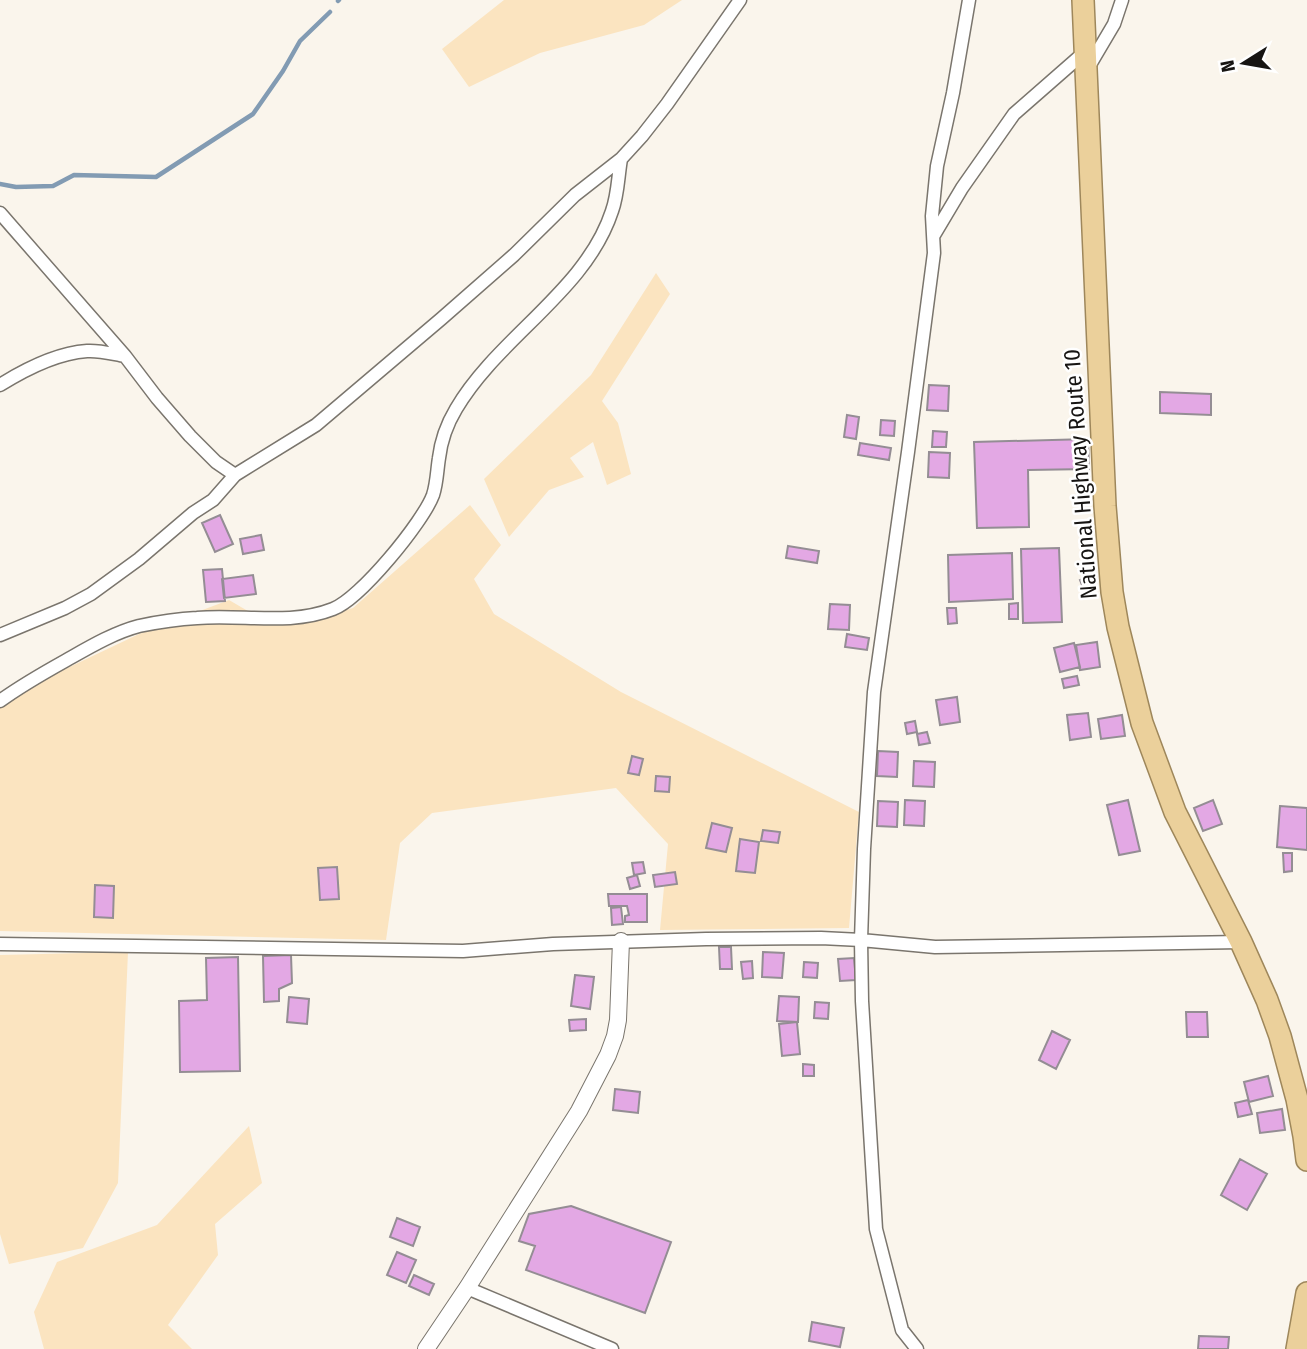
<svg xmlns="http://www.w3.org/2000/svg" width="1307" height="1349" font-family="'Fira Sans Condensed',sans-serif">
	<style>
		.green { fill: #fbe4c0 }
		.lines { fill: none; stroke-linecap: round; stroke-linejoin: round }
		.stream { stroke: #829bb3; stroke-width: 4.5 }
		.building { fill: #e3a8e4; stroke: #948d94; stroke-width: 2 }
		.minor-casing { stroke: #7a756d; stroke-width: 15 }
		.tertiary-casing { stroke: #7a756d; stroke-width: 18 }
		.trunk-casing { stroke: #9e875b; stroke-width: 24 }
		.minor { stroke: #fff; stroke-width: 12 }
		.tertiary { stroke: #fff; stroke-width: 16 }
		.trunk { stroke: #ebd09b; stroke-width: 21 }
		.labels { text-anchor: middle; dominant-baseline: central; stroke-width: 5; stroke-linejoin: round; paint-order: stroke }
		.street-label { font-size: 23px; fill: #171513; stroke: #fff }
	</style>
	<rect width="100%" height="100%" fill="#faf5ec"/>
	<path class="green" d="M504,0h178l-38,25 -104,28 -71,34 -27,-38z
		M656,273l14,21 -68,107 16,22 13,51 -24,11 -14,-43 -23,16 14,19 -35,13 -40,47 -25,-58 107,-104z
		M470,505l31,40 -27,34 20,35 127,78 238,120 -10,116 -189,2 8,-86 -52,-56 -184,25 -32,30 -14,97 -386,-9v-231l139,-66 90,-34 38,22h39l47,-14z
		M128,952l-10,231 -35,65 -74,16 -9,-30v-279z
		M249,1126l13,57 -47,41 3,31 -50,70 24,24h-148l-10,-37 23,-50 100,-37z"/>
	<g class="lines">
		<path class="stream" d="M338,1l1,-1
			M0,184l16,3 37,-1 21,-11 82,2 97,-63 30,-43 17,-30 30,-29"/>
	</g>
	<path class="building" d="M929,385l20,1 -1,25 -21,-1z
		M1160,392l51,2v21l-51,-2z
		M847,415l12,2 -3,22 -12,-2z
		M881,420l14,1 -1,15 -14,-1z
		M933,431l14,1 -1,15h-14z
		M1088,439l1,30 -61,1 1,57 -52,1 -3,-86z
		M860,443l31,5 -2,12 -31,-5z
		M929,452l21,1 -1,25 -21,-1z
		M220,515l13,29 -18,8 -13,-29z
		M261,535l3,15 -21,4 -3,-15z
		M788,546l31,5 -2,12 -31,-5z
		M1059,548l3,74 -39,1 -2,-74z
		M1012,553l1,46 -64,3 -1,-47z
		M222,569l3,32 -19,1 -3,-32z
		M253,575l3,19 -32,4 -2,-19z
		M1088,577l6,14 -8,4 -6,-15z
		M1018,603v16h-9v-15z
		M830,604l20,1 -1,25 -21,-1z
		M947,608h9l1,15 -9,1z
		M847,634l22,4 -2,12 -22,-3z
		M1097,642l3,25 -20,3 -4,-25z
		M1074,643l6,24 -20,5 -6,-24z
		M1077,676l2,9 -15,3 -2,-9z
		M957,697l3,25 -20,3 -4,-25z
		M1088,713l3,24 -21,3 -3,-25z
		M1122,715l3,21 -24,3 -3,-20z
		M915,721l2,11 -10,2 -2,-11z
		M927,732l3,11 -11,2 -2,-11z
		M878,751l20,1 -1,25 -20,-1z
		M632,756l11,3 -4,16 -11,-2z
		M914,761l21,1 -1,25 -21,-1z
		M656,776l14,1 -1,15 -14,-1z
		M905,800l20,1 -1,25 -20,-1z
		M1128,800l12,51 -21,4 -12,-50z
		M1213,800l9,24 -19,7 -9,-23z
		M878,801l20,1 -1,25 -20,-1z
		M1280,806l27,2v42l-30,-3z
		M712,823l20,5 -6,24 -20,-4z
		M763,830l17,2 -2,11 -17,-2z
		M740,839l19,3 -4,31 -19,-2z
		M1283,853h9v18l-8,1z
		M643,862l2,11 -11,2 -2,-12z
		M337,867l2,32 -19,1 -2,-32z
		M675,872l2,12 -22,3 -2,-12z
		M637,875l3,11 -10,3 -3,-11z
		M95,885l19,1 -1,32 -19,-1z
		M608,894h39v28h-22v-6l4,-1 -2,-9h-18z
		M621,907l2,17 -11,1 -1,-17z
		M719,947h12l1,22h-12z
		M763,952l21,1 -2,25 -20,-1z
		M291,955l1,28 -13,6v12l-15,1 -1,-46z
		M238,957l2,114 -60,1 -1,-71 28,-1 -1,-42z
		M854,958l2,22 -16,1 -2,-22z
		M752,961l1,17 -10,1 -2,-17z
		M804,962l14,1 -1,15 -14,-1z
		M575,975l19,2 -4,32 -19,-3z
		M779,996l20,1 -1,25 -21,-1z
		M289,997l20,2 -2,25 -20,-2z
		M815,1002l14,1 -1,16 -14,-1z
		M1186,1012h21l1,25h-21z
		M586,1019v11l-16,1 -1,-11z
		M797,1022l3,32 -18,2 -3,-32z
		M1052,1031l18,9 -14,29 -17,-9z
		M803,1064l11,1v11h-11z
		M1268,1076l5,20 -24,6 -5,-20z
		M615,1089l25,3 -2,21 -25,-3z
		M1248,1100l4,14 -14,3 -3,-14z
		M1282,1109l3,21 -25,3 -3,-20z
		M1240,1159l27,15 -20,36 -26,-15z
		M571,1206l100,36 -26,71 -119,-43 9,-24 -16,-5 10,-27z
		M397,1218l23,9 -7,19 -23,-9z
		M397,1252l19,8 -10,23 -19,-8z
		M414,1275l20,9 -5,11 -20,-9z
		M812,1322l32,6 -4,19 -31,-6z
		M1199,1336l30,1 -1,12h-30z"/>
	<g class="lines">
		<defs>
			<path id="minor" d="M1088,68l26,-44 8,-24
				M0,213l125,143 32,42 33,38 26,26 19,13
				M934,235l28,-47 52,-74 72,-63
				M0,385c24,-15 58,-32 87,-34 12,-1 26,3 38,5
				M0,635l65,-27 26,-14 48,-35 54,-46 20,-13 22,-25 81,-50 125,-106 73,-64 61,-60 46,-36 21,-23 25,-32 73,-104
				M0,701c23,-17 47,-30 72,-44 21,-12 44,-25 67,-31 19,-4 39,-7 58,-8 45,-4 93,8 136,-9 27,-10 90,-87 100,-114 4,-12 4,-25 6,-37 2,-17 8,-34 17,-49 42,-72 130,-118 156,-198 6,-16 6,-35 9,-52
				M0,944l463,7 90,-7 153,-5 115,-1 40,2 74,7 306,-5
				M467,1288l145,61
				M917,1349l-15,-19 -26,-101 -14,-228 -1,-61 3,-91 10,-157 34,-240 26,-199 -2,-37 5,-50 16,-73 16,-93"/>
			<path id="tertiary" d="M426,1349l41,-61 112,-177 29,-56 7,-19 3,-16 3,-79"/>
			<path id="trunk" d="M1083,0l22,506 7,86 6,35 24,96 33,89 66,130 26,58 13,36 17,63 7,37 3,24
				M1297,1349l10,-56"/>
		</defs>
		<use href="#minor" class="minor-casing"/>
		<use href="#tertiary" class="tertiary-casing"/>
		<use href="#trunk" class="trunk-casing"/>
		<use href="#minor" class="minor"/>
		<use href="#tertiary" class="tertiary"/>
		<use href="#trunk" class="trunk"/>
	</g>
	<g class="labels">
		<g class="street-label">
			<text transform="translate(1080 474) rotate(-94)">National Highway Route 10</text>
		</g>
	</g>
	<g transform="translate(1244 63) rotate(259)" stroke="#ffffff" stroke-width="5" paint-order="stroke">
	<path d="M0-5L12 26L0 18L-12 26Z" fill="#171513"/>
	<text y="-10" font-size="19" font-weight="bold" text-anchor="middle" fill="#171513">N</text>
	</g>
</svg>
